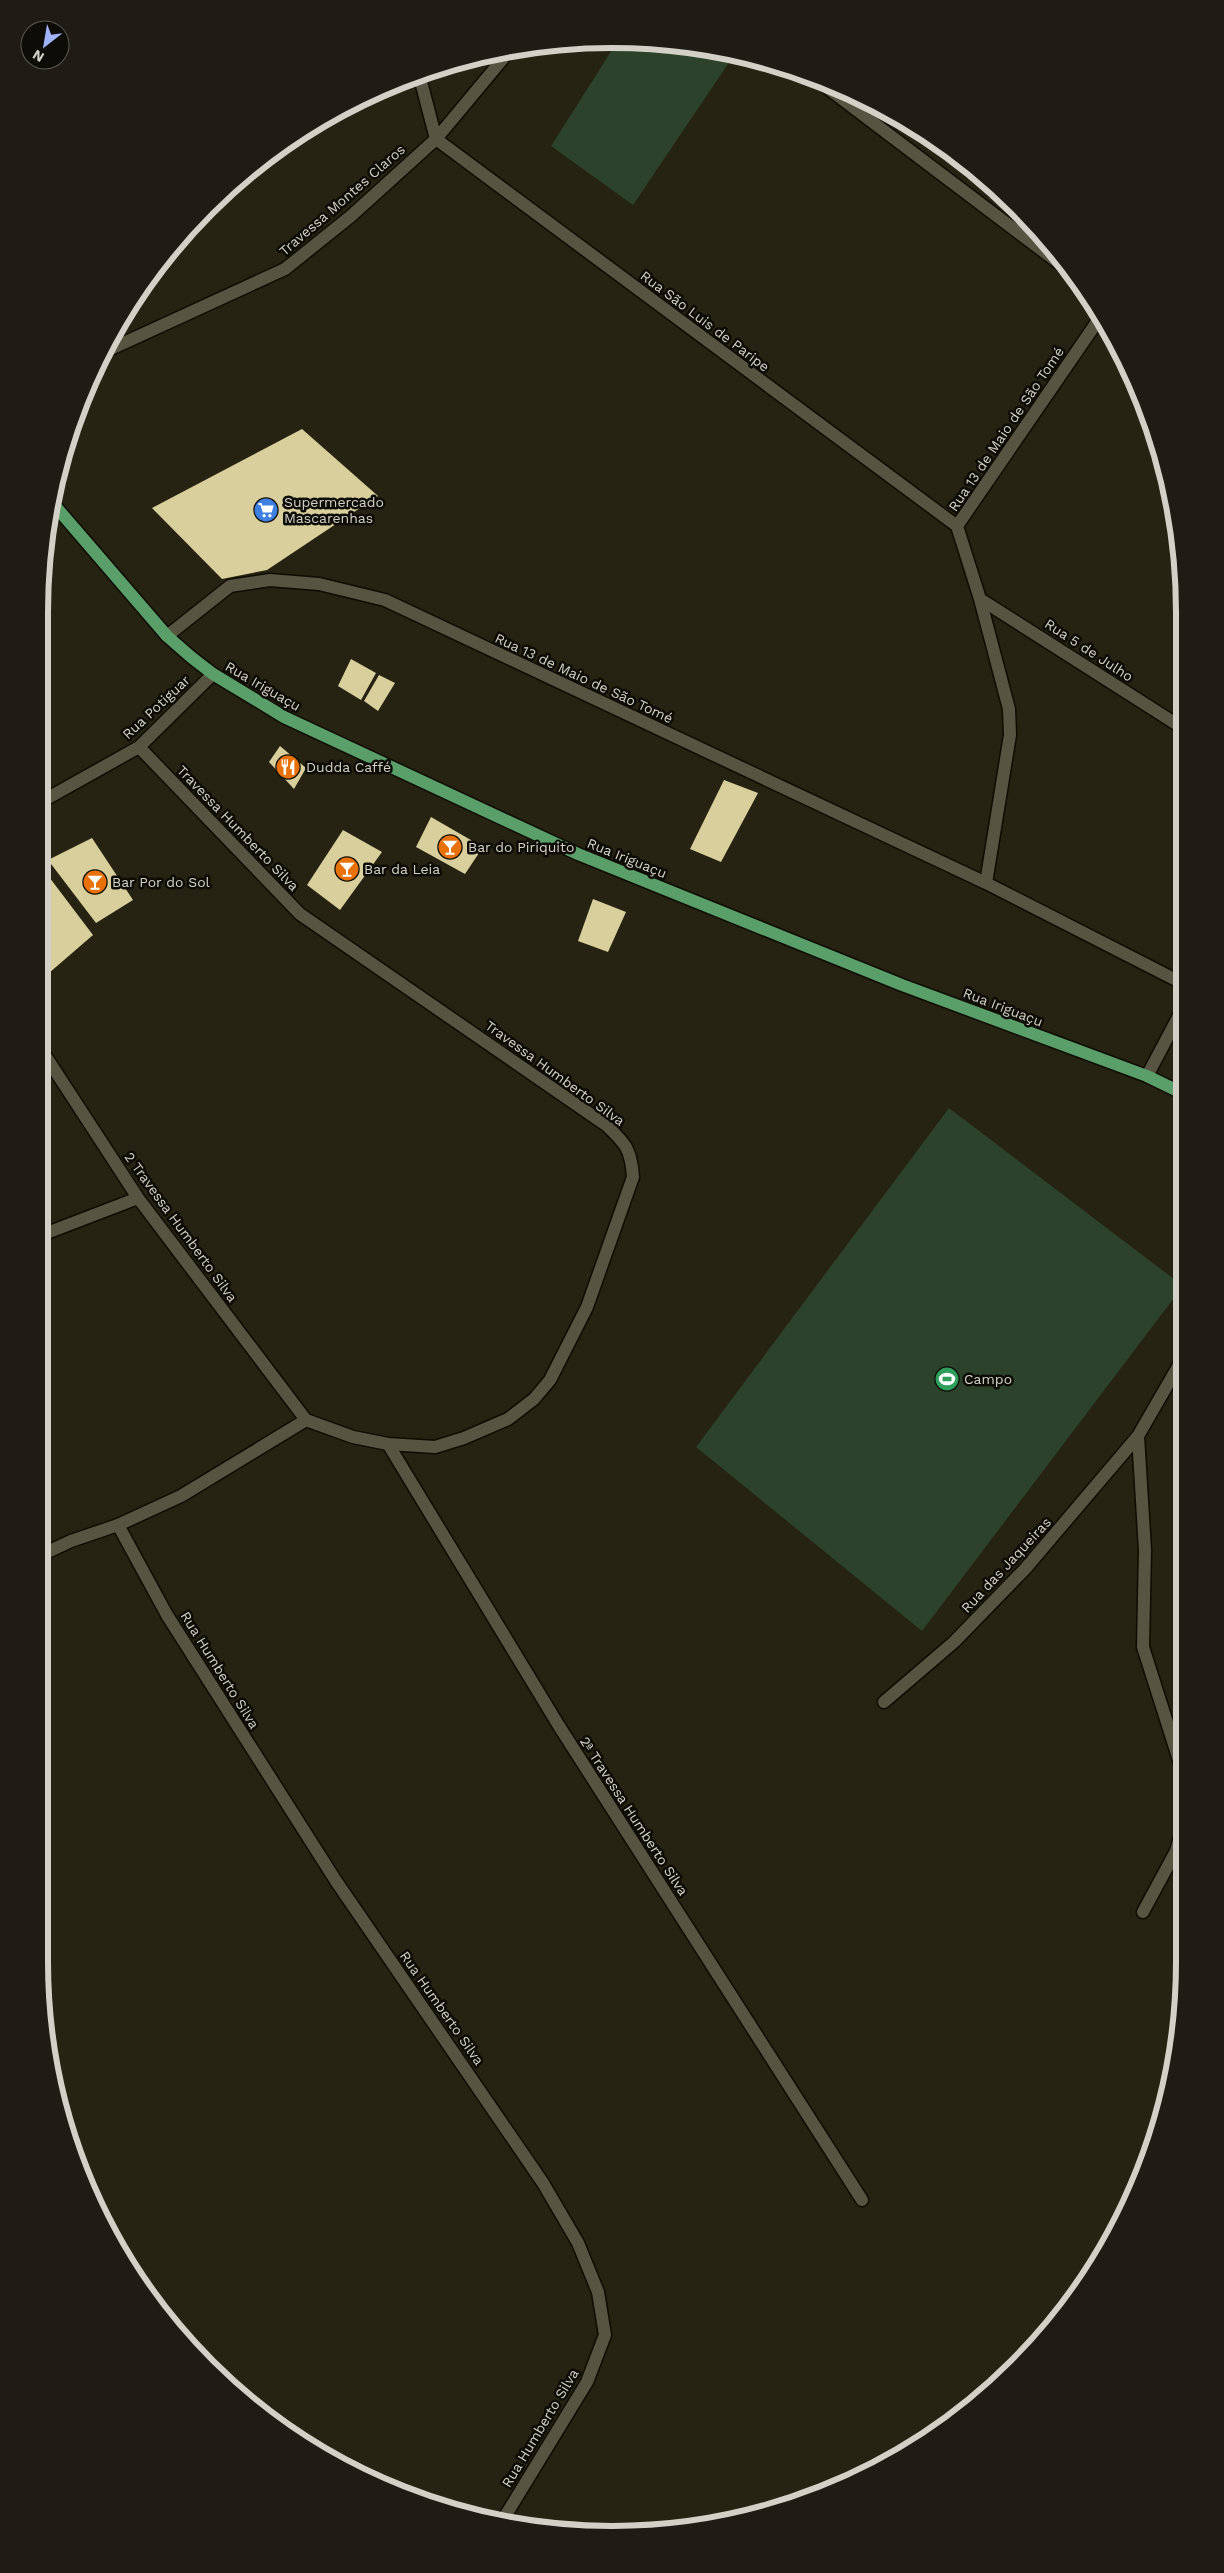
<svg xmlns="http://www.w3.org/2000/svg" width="1224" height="2573" font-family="'Work Sans',sans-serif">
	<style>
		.green { fill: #2c422b }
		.building { fill: #d9cf9d }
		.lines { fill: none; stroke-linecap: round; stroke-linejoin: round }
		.minor-casing { stroke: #0f0c01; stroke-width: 15 }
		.major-casing { stroke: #0f0c01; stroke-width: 15 }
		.minor { stroke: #585442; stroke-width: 12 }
		.major { stroke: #5a9e69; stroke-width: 12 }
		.labels { text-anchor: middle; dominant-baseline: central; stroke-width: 5; stroke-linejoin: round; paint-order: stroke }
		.street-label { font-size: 14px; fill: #d3d1c7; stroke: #0e0c06 }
		.poi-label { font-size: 14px; fill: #d3d1c7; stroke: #0e0c06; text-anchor: start }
		.rim { fill: none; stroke: #d3d1c7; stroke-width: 6 }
	</style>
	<rect width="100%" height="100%" fill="#262312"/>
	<path class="green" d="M619,39l96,10 15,12 -97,144 -82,-59z
		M949,1108l234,178 -261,345 -226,-184z"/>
	<path class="building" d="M302,429l76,67 -111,74 -45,9 -70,-71z
		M351,659l25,14 -15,27 -23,-14z
		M379,675l16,8 -17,28 -14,-10z
		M280,746l26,22 -12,21 -25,-27z
		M724,780l34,13 -37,69 -31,-13z
		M431,817l52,30 -18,27 -49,-27z
		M343,830l39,22 -42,58 -33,-25z
		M92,838l41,62 -37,23 -48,-63z
		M43,869l50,66 -44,38 -10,-16v-86z
		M593,899l33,13 -18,40 -30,-11z"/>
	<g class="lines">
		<defs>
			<path id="minor" d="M419,74l17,65 521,387
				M813,77l259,196
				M104,352l181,-83 66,-53 85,-77 75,-90
				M957,526l23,73 29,110 1,26 -24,148
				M957,526l142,-207
				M980,599l201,128
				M167,636l63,-50 40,-6 49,4 66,16 601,283 196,100
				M39,803l100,-56 74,-73
				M39,1046l99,152 168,222
				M1147,1076l35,-66
				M39,1236l99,-38
				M1138,1436l7,114 -2,97 42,132
				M388,1444l171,282 303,474
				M118,1525l49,90 169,266 207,302 35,60 20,49 7,43 -18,47 -86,141
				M39,1556l32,-15 47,-16 63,-29 125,-76 47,17 35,7 47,3 29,-9 44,-19 26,-20 16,-19 37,-73 46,-130c-2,-28 -7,-33 -27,-52l-306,-211 -161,-167
				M884,1702l70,-60 71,-73 113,-133 45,-78
				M1143,1912l33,-61 9,-31"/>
			<path id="major" d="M50,500l117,136 24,21 22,17 71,43 294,137 324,131 245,91 35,17"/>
		</defs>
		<use href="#minor" class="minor-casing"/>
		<use href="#major" class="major-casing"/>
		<use href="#minor" class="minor"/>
		<use href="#major" class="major"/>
	</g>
	<defs>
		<symbol id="supermarket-disc" viewBox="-11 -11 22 22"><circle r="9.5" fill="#3f7fe0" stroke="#0e0c06"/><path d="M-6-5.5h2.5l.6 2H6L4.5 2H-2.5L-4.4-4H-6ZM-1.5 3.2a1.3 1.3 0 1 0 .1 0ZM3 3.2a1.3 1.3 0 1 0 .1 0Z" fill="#fff"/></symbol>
		<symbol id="restaurant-disc" viewBox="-11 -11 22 22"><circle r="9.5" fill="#e8710a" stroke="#0e0c06"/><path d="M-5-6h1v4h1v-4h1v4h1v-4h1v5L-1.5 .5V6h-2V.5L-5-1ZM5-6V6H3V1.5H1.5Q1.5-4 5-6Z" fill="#fff"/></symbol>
		<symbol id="bar-disc" viewBox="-11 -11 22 22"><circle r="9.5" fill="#e8710a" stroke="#0e0c06"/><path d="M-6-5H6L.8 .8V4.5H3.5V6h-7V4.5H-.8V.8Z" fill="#fff"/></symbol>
		<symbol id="stadium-disc" viewBox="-11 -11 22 22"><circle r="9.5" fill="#2e9e5b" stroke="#0e0c06"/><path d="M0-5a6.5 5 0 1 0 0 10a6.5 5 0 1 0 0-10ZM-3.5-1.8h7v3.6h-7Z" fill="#fff"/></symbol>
	</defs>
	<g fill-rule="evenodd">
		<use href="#supermarket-disc" x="252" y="496" width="28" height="28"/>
		<use href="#restaurant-disc" x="274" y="753" width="28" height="28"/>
		<use href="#bar-disc" x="436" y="833" width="28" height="28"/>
		<use href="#bar-disc" x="333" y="855" width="28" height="28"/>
		<use href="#bar-disc" x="81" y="868" width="28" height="28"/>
		<use href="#stadium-disc" x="933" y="1365" width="28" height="28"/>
	</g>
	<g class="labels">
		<g class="street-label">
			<text transform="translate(342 200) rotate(-41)">Travessa Montes Claros</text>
			<text transform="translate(705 321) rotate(37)">Rua São Luis de Paripe</text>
			<text transform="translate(1006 429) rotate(-56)">Rua 13 de Maio de São Tomé</text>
			<text transform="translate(1089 650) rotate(33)">Rua 5 de Julho</text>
			<text transform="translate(584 678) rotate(25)">Rua 13 de Maio de São Tomé</text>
			<text transform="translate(263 686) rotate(30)">Rua Iriguaçu</text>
			<text transform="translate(156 707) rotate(-43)">Rua Potiguar</text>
			<text transform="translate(238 828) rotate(46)">Travessa Humberto Silva</text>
			<text transform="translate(627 858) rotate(22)">Rua Iriguaçu</text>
			<text transform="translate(1003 1007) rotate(21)">Rua Iriguaçu</text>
			<text transform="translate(555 1073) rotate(36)">Travessa Humberto Silva</text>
			<text transform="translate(181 1227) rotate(54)">2 Travessa Humberto Silva</text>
			<text transform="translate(1006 1565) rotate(-47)">Rua das Jaqueiras</text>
			<text transform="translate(220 1670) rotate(58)">Rua Humberto Silva</text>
			<text transform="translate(634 1816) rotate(57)">2ª Travessa Humberto Silva</text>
			<text transform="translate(442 2008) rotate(55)">Rua Humberto Silva</text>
			<text transform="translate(540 2428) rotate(-59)">Rua Humberto Silva</text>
		</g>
		<g class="poi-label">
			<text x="284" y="502">Supermercado<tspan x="284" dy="16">Mascarenhas</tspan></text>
			<text x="306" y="767">Dudda Caffé</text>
			<text x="468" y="847">Bar do Piriquito</text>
			<text x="364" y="869">Bar da Leia</text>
			<text x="112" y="882">Bar Por do Sol</text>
			<text x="964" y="1379">Campo</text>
		</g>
	</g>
	<path d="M0 0H1224V2573H0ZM612 48H612A564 564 0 0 1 1176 612V1962A564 564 0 0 1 612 2526H612A564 564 0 0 1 48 1962V612A564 564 0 0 1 612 48Z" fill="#1e1c15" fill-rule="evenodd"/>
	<path class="rim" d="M612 48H612A564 564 0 0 1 1176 612V1962A564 564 0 0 1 612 2526H612A564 564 0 0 1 48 1962V612A564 564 0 0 1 612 48Z"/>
	<g transform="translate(45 45) rotate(211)"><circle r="24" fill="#0e0c06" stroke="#5d5b53"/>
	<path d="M0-4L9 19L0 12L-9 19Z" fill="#a0b3fd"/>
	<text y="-8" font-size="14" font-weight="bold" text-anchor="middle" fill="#d3d1c7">N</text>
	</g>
</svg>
